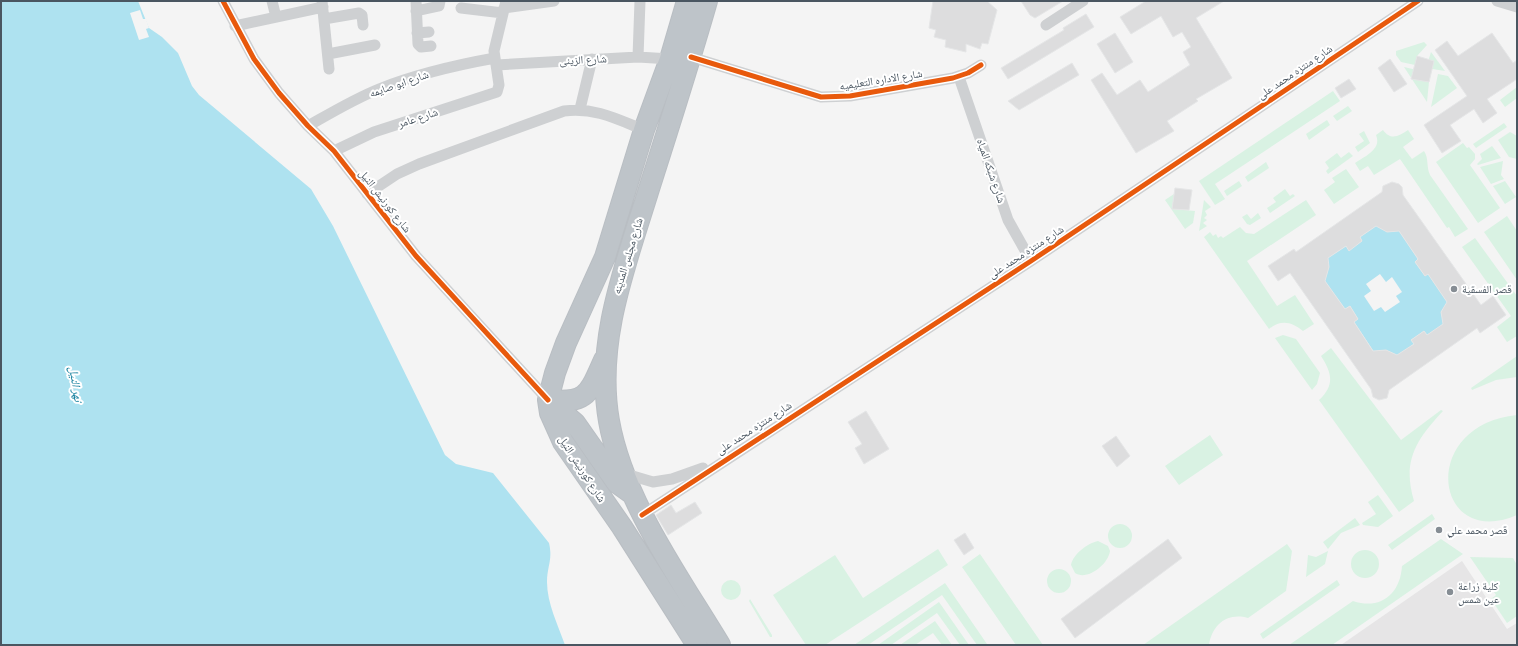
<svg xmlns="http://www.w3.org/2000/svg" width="1518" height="646" font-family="'Fira Sans Condensed','Noto Naskh Arabic',sans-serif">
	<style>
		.education { fill: #e6e5e6 }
		.green { fill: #d9f2e3 }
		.water { fill: #aee2f0; fill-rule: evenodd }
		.pier { fill: #f4f4f4 }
		.building { fill: #ddddde; stroke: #e5e6e7; fill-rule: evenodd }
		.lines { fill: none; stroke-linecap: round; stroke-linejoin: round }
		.highway-casing { stroke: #b9bec3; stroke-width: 22 }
		.street { stroke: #ced0d2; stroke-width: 11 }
		.highway { stroke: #bec4c9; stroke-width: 20 }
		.cycleway-casing { stroke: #fff; stroke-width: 8 }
		.cycleway { stroke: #e8590c; stroke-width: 5 }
		.poi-dot { fill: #868d94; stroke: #fff; stroke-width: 1.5 }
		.labels { text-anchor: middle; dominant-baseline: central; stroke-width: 4; stroke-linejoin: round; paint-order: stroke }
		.street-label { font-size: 11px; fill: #4a5661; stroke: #fff }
		.poi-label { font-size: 11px; fill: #4a5661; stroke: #fff; text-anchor: start }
		.water-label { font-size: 12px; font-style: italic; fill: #0c7c9b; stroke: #fff }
	</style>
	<rect width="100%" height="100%" fill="#f4f4f4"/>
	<path class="education" d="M1462,561l45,68 10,-6v22h-176z"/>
	<path class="green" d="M1424,42l3,3 -10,11 -2,9 -14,-3 -5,-7v-4z
		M1431,52l14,19 -19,-3z
		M1404,67l17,4 -1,9 9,2 -2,20z
		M1438,74l10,2 9,12 -26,19z
		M1517,87v11l-12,9 -5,-7z
		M1333,91l7,10 -125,83 10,15 -10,6 -16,-24z
		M1348,106l4,5 -15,10 -4,-5z
		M1327,120l3,5 -21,15 -3,-6z
		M1504,123l3,4 -31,21 -3,-4z
		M1383,130c8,11 16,6 25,0l6,9 -11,8 9,12 12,-8c5,7 2,15 6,24l38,54 -13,8 -6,-10 -2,1 -47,-69 -26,16 -6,-9 -8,5 -5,-8c10,-7 27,-14 21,-28z
		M1364,131l6,12 -12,9 -3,-5 9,-6 -5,-7z
		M1510,132l7,4v23l-8,-2 -11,-17z
		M1463,143l4,5 2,-1 6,7v5l-5,6 30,43 -22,15 -42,-61z
		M1492,146l9,12 -23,7 -1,-1 5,-5 -2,-5z
		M1349,152l4,4 -25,18 -2,-3 3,-3 -4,-6 12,-9 4,5z
		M1503,161l-2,14 3,4 -13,5 -11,-17z
		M1266,162l3,6 -21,14 -3,-5z
		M1346,169l13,18 -25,17 -10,-14 11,-8 -3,-4z
		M1239,181l3,5 -15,10 -3,-5z
		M1505,181l11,16 -11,7 -12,-18z
		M1285,189l5,7 3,-2 2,2 -25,17 -3,-5 9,-6 -3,-4z
		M1174,194l-2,15 23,2 -2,12 -8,6 -20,-29z
		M1204,200l7,7 -6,4 2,4 -3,3 3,2 -4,3 4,3 -8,5z
		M1306,200l10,15 -69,46 30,45 18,-11 19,29 -11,7c-11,-9 -22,-12 -34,-2l-65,-92 6,-5 3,4 3,-2 2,4 3,-2 2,2 17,-11 6,6 8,1z
		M1258,213l3,5 -11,7 -3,-1 -5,-7 5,-3 4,5z
		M1507,216l10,15v49l-33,-48z
		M1475,238l42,58v40l-10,6 -10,-15 14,-11 -49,-69z
		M1283,335l13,4 24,34 -3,11 -5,6 -37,-52z
		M1331,348l70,92 40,-30 2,1c-27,29 -41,50 -29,90l-15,11 -80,-112c16,-15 13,-27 2,-44z
		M1517,356v21l-21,3 -24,10 -1,-2z
		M1517,415v100c-83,36 -100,-90 0,-100z
		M1210,435l13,20 -44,30 -14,-19z
		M1378,495l15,21 -15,11 -15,-2 -1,-2 14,-9 -8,-12z
		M1432,514l3,5 -43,31 -4,-5z
		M1355,518l5,7 -19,8 -13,16 -5,-7z
		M1108 536a12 12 0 1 1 24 0a12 12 0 1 1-24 0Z
		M1441,539l22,15 -131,91h-43l64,-44c27,9 47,-6 49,-35z
		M1098,541l10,5 2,5c-2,14 -23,30 -35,22l-4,-8c2,-11 17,-22 27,-24z
		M1287,544l5,7 -6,40 -38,27c-21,-6 -36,7 -39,27h-66z
		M938,549l10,16 -123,80h-19l-33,-50 62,-40 28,43z
		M1351 564a14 14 0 1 1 28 0a14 14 0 1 1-28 0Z
		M1328,551l-3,13 -19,13 2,-22 8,2z
		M980,554l63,91h-27l-54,-78z
		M1470,557l43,1 4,7v51l-10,7 -16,-24 5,-4z
		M1047 581a12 12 0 1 1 24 0a12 12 0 1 1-24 0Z
		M1337,580l3,5 -77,54 -3,-5z
		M721 590a10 10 0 1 1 20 0a10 10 0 1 1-20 0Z
		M945,583l42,61 -10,1 -35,-50 -74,50h-14z
		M750,599l22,36v2h-2l-21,-36z
		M939,602l30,43h-9l-23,-32 -46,32h-13z
		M935,621l17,24h-10l-9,-12 -18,12h-15z"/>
	<path class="water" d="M1,1h137l11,27 13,9 16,16 14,33 7,9 112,94 22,37 112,229 11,9 37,9 56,70c4,17 -2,23 -2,39 0,21 11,43 18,63h-564z
		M1377,225l10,7 11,-3 20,30 -3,3 10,14 3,-2 20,29 -7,9 3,12 -17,11 -3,-4 -13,9 3,4 -17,12 -11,-6 -12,2 -20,-30 4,-3 -8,-13 -5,3 -21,-29 5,-13 -2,-9 19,-12 3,4 13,-9 -2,-4zM1380,274l6,8 6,-5 10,15 -6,4 4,6 -15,10 -4,-5 -7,4 -10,-15 7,-5 -5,-7z"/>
	<path class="pier" d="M140,10l3,9h3l3,9 -3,1 3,8 -10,3 -9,-27z"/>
	<path class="building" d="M933,1h54l10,9 -9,34 -6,-1 -2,6 -14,-5v8l-21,-5 1,-7 -12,-3 2,-7 -7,-2z
		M1021,1h42l-28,17 -5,-3z
		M1146,1h78l-28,17 36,60 -36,21 2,2 -31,20 7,10 -38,22 -45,-73 11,-7 15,22 23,-15 8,12 42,-27 -7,-13 8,-5 -9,-15 -9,5 -12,-21 -30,18 -11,-17z
		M1086,14l8,13 -86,52 -7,-11 63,-38 -1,-2z
		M1115,33l18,29 -18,11 -18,-29z
		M1492,33l21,30 4,-3v19l-30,20 10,14 -14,10 -9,-14 -24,16 11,16 -19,12 -18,-28 43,-29 -32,-46 12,-9 11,15z
		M1417,56l17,5 -5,21 -18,-3z
		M1390,59l17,25 -13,8 -16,-24z
		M1072,63l7,12 -60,35 -11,-9z
		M1349,79l7,10 -15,9 -6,-10z
		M1392,182l7,2 3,3 1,8 78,110 12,-9 13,19 -26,18 -3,-5 -88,62 -2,8 -8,2 -6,-3 -2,-8 -81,-116 -12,8 -10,-15 26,-17 2,3 86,-60 1,-6zM1376,226l11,6 12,-1 19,28 -3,3 10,14 3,-2 19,28 -6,10 2,12 -16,11 -3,-4 -13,9 3,4 -17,11 -11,-5 -13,1 -19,-29 4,-3 -8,-13 -5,3 -20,-28 4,-14 -1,-9 18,-12 3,5 13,-10 -2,-4z
		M1175,188l17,2 -3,20 -17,-1z
		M866,411l23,38 -25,15 -9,-16 7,-4 -14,-22z
		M1116,436l14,20 -13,11 -15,-21z
		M695,502l7,11 -34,22 -12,-20 15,-10 5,8z
		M965,533l9,15 -10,7 -10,-15z
		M1168,539l14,19 -107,80 -14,-19z"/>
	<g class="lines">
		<defs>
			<path id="highway" d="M687,1l-17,58 -26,71 -39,127 -39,86 -11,30 -7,27 2,13 13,29 59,85 75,118
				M707,1c-18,63 -38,125 -58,188 -23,75 -54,152 -40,232 14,79 70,156 111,224
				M548,400l27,23 42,60 14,10
				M548,400c40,4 41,-7 56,-40"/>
		</defs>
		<use href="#highway" class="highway-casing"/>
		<path class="street" d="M223,1l31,58 25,34 29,33 26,25 82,105 132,144
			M272,1l4,16
			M322,1l7,68
			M416,1l2,43 3,3 10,-1
			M1497,1l20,6
			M461,8l42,5
			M504,8l50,-7
			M416,11l23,-5 1,-5
			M324,19l35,-6 3,2 1,10
			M1046,25l37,-24
			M235,26l88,-19
			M417,33l12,-1
			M328,54l47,-9
			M638,57l2,-56
			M691,57l130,40 29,-1 103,-18 15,-5 13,-8
			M496,65l142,-8 32,2
			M959,77l49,143 23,41
			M580,109l12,-50
			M308,126c23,-13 46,-27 71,-37 38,-15 77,-24 116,-31
			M334,151l40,-19 123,-40 2,-7 -5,-34 12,-50
			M367,194l30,-20 22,-10 145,-53c30,-4 53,8 80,19
			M626,474l27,8 19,-3 31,-11
			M642,515l389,-254 387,-260"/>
		<use href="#highway" class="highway"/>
		<defs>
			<path id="cycleway" d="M223,1l31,58 25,34 29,33 26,25 82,105 132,144
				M691,57l130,40 29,-1 103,-18 15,-5 13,-8
				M642,515l389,-254 387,-260"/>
		</defs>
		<use href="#cycleway" class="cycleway-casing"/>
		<use href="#cycleway" class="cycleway"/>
	</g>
	<g class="poi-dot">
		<circle cx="1454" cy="289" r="4"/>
		<circle cx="1439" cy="530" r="4"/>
		<circle cx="1450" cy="592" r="4"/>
	</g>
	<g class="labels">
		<g class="street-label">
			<text transform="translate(583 60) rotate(-3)">شارع الزينى</text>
			<text transform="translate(1295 72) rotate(-34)">شارع منتزه محمد على</text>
			<text transform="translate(881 80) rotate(-9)">شارع الاداره التعليميه</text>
			<text transform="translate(399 84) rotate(-19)">شارع ابو صايمه</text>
			<text transform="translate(418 118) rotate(-18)">شارع عامر</text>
			<text transform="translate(991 171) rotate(71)">شارع شبكه المياه</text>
			<text transform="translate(385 201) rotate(52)">شارع كورنيش النيل</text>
			<text transform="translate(1026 252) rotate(-33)">شارع منتزه محمد على</text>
			<text transform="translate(628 256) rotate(-73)">شارع مجلس المدينه</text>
			<text transform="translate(754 428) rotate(-33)">شارع منتزه محمد على</text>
			<text transform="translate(582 469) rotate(57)">شارع كورنيش النيل</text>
		</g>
		<g class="poi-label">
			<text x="1462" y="289">قصر الفسقية</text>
			<text x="1447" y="530">قصر محمد علي</text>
			<text x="1458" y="586">كلية زراعة<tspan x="1458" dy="13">عين شمس</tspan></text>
		</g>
		<g class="water-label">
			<text transform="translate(76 384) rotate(81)">نهر النيل</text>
		</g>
	</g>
	<rect width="1518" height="646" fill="none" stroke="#4a5661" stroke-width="4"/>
</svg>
